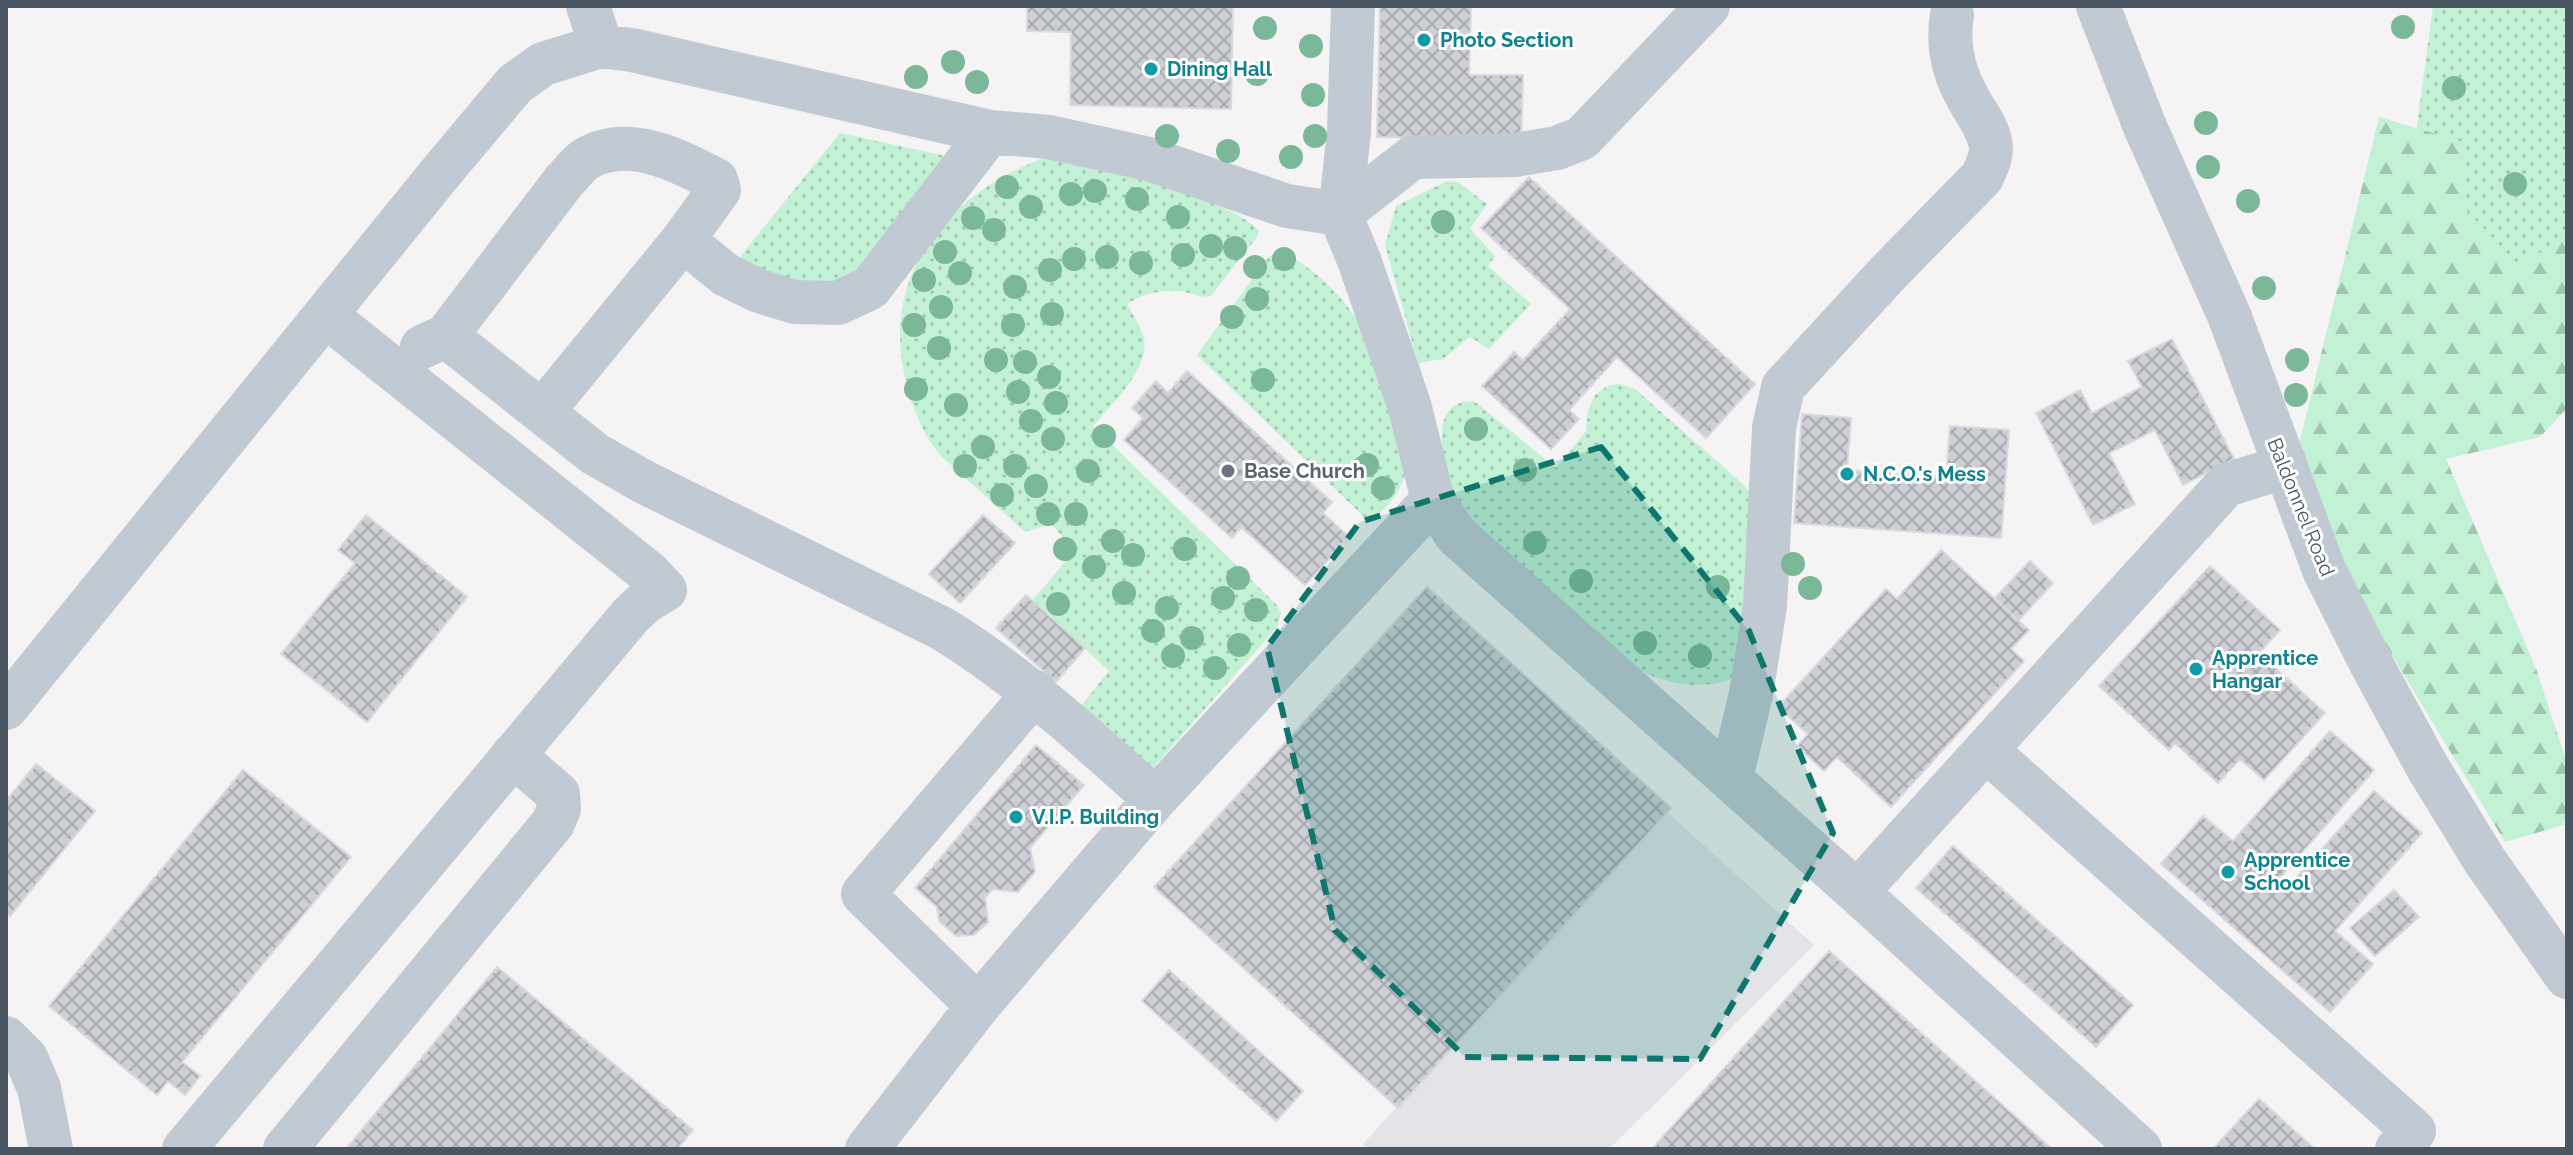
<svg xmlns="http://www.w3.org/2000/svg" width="2573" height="1155" font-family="Raleway,sans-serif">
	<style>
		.airport { fill: #e2e4e7 }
		.green { fill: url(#green-dots) }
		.forest { fill: url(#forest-firs) }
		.building { fill: url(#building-cross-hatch); stroke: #d7d9de; stroke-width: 2 }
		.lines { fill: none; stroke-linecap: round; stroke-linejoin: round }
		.minor { stroke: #c1cad2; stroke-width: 44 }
		.tree { fill: #7bb799 }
		.marked { fill: #0f766e; fill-opacity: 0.2; stroke: #0f766e; stroke-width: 6; stroke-dasharray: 16 10; stroke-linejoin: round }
		.culture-dot { fill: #0f9aa8; stroke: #fff; stroke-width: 3 }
		.worship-dot { fill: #6b7280; stroke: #fff; stroke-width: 3 }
		.labels { text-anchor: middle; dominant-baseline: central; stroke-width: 6; stroke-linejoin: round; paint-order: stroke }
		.culture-label { font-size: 20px; font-weight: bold; fill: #0d838f; stroke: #fff; text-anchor: start }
		.worship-label { font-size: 20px; font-weight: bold; fill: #5b616d; stroke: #fff; text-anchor: start }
		.street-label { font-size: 20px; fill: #4a5661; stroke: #fff }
	</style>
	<defs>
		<pattern id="green-dots" width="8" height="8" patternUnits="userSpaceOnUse" patternTransform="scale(2)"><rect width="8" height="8" fill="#c3f1d5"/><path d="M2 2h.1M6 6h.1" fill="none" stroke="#a0c6b0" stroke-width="1.8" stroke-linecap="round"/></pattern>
		<pattern id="forest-firs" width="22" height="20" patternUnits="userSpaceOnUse" patternTransform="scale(2)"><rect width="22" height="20" fill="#c3f1d5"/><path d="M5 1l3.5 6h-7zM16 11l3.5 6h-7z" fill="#a0c6b0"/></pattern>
		<pattern id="building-cross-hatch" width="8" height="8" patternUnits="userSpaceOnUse" patternTransform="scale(2)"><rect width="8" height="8" fill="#cdcfd5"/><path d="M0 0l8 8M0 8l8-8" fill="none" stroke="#a8abb0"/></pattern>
	</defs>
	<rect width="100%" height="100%" fill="#f5f3f3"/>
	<path class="airport" d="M1667,812l147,133 -205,204h-242l-4,-5z"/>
	<path class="green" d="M2433,6h134v312l-182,47z
		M840,133l106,23c-20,26 -76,111 -102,123 -34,16 -75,-6 -105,-21z
		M1052,155c39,10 187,47 207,76l-2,6 -46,59c-11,2 -16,-2 -26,-4 -22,-4 -40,1 -58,12 6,11 14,23 17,35 6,29 -33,66 -51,87l184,179 4,8 -3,13 -126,143 -71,-63 28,-35 -76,-71 42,-50 -24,-26 -26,8 -85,-77c-18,-22 -29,-50 -35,-78 -25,-109 49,-188 147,-222z
		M1447,181l11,1 29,22 -17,25 25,27 -7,10 43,38 -42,45 -19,-12 -27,22 -25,4 -33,-118 11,-39z
		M1278,250c39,18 70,51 90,88l38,134c-5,18 -18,38 -35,47l-7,-2 -167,-162 70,-96z
		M1620,384l15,5 109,96 9,12 -7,132 -10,48c-29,13 -59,9 -89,-3 -17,-6 -33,-27 -47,-38 -44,-37 -120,-91 -147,-139 -4,-7 -5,-16 -6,-24 -6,-26 -15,-73 27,-72l82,67 30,-37 2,-21 7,-15 14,-10z"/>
	<path class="forest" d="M2379,117l84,25v65l57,59 47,-31v173l-27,29 -94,22 91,212 30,92v52l-4,10 -58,17 -158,-261 -49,-132z"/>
	<path class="building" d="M1027,6h206l-2,103 -161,-4 1,-73 -44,-1z
		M1380,6h91l-2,69h54l-2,64 -144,-2z
		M1529,177l226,207 -49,54 -89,-81 -48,53 10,9 -28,30 -69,-63 32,-34 9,8 47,-51 -89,-81z
		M2172,339l62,120 -51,26 -28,-55 -46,23 26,51 -42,21 -57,-112 44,-23 12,23 50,-26 -14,-26z
		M1187,371l145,131 -9,11 26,24 -44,48 -64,-58 -9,11 -108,-98 19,-22 -11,-10 24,-27 12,12z
		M1802,414l49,4 -4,52 99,7 4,-51 59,4 -8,108 -207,-15z
		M366,515l101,82 -100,125 -86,-68 74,-91 -17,-13z
		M983,515l32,28 -55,60 -31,-29z
		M1941,550l88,80 -18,19 13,12 -133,146 -54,-50 -13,14 -27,-25 11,-12 -30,-27 108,-118 11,10z
		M2030,561l23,22 -35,38 -23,-23z
		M2210,566l70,64 -21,23 66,60 -61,67 -24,-21 -22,24 -43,-40 -6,7 -70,-64z
		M1427,587l244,221 -273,300 -244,-221z
		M1026,595l59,53 -29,34 -60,-54z
		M2330,731l44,39 -96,110 9,8 87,-97 48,42 -87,98 38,33 -43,48 -169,-148 42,-48 30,25z
		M1036,745l48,40 -54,63 5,24 -17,20 -25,-3 -8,8 3,25 -14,13 -18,1 -17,-15 -2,-14 -22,-19z
		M36,764l59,47 -85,105 -4,-3v-112z
		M243,770l108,87 -169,205 18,14 -15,19 -17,-14 -11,14 -108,-89z
		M1953,846l180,159 -37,42 -180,-159z
		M2394,890l25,27 -44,39 -25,-28z
		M1829,951l223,198h-400z
		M497,967l196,163 -16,19h-331z
		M1169,970l134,121 -27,30 -134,-120z
		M2259,1099l56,50h-102z"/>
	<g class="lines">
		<path class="minor" d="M588,6l13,40
			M1353,6l-4,126 -9,82 19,46 38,109 13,39 23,92 23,35 401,357 369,-407 58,-18
			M2098,6l47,121 84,188 95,255 50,99 54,99 57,93 82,116
			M683,240l43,35 33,16 36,11 43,1 32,-15 120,-156
			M446,336l149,118 49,28 299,147c79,49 143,108 212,170
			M422,347l24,-11 118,-155c7,-7 14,-17 22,-22 41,-25 92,1 130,21l3,10 -36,50 -141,172
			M6,708l436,-537 73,-87 28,-20 58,-18 31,4 358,82 59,5 100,22 138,47 53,8 73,-57 102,-2 42,-7 25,-10 126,-132
			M1986,750l428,381 -17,18
			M1731,778l20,-84 14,-88 9,-178 9,-41 106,-115 93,-95c4,-9 9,-18 9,-29 -1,-19 -15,-34 -23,-50 -15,-26 -21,-54 -16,-83
			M1857,892l283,257
			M978,1006l-115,-112 172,-202
			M6,1038l20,20 13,30 12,61
			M184,1149l447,-534 14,-13 20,-12 -16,-17 -324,-258
			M285,1149l268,-326 6,-14 -1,-15 -45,-39
			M867,1149l111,-143 177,-207 278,-299"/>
	</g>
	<g class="tree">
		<circle cx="2403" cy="27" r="12"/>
		<circle cx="1265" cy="28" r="12"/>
		<circle cx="1311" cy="46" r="12"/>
		<circle cx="953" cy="62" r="12"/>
		<circle cx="1257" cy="74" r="12"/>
		<circle cx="916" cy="77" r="12"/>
		<circle cx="977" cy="82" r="12"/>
		<circle cx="2454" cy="88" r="12"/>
		<circle cx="1313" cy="95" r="12"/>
		<circle cx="2206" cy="123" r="12"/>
		<circle cx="1167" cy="136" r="12"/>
		<circle cx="1315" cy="136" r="12"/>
		<circle cx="1228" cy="151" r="12"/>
		<circle cx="1291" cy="157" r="12"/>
		<circle cx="2208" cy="167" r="12"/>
		<circle cx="2515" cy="184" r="12"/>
		<circle cx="1007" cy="187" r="12"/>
		<circle cx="1095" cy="191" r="12"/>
		<circle cx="1071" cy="194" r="12"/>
		<circle cx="1137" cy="199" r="12"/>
		<circle cx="2248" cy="201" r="12"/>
		<circle cx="1031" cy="207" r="12"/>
		<circle cx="1178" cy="217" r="12"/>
		<circle cx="973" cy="218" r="12"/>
		<circle cx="1443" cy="222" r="12"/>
		<circle cx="994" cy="230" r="12"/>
		<circle cx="1211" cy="246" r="12"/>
		<circle cx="1235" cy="248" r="12"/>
		<circle cx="945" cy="252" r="12"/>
		<circle cx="1183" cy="255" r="12"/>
		<circle cx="1107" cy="257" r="12"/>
		<circle cx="1074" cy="259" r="12"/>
		<circle cx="1284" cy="259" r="12"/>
		<circle cx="1141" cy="263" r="12"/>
		<circle cx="1255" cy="267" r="12"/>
		<circle cx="1050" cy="270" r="12"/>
		<circle cx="960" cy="273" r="12"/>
		<circle cx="924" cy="280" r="12"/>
		<circle cx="1015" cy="287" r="12"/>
		<circle cx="2264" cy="288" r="12"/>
		<circle cx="1257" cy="299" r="12"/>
		<circle cx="941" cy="307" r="12"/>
		<circle cx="1052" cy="314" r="12"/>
		<circle cx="1232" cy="317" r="12"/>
		<circle cx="914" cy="325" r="12"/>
		<circle cx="1013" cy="325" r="12"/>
		<circle cx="939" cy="348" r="12"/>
		<circle cx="996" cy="360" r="12"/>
		<circle cx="2297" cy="360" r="12"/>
		<circle cx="1025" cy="362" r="12"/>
		<circle cx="1049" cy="377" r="12"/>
		<circle cx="1263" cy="380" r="12"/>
		<circle cx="916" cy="389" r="12"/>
		<circle cx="1018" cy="392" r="12"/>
		<circle cx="2296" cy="395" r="12"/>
		<circle cx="1056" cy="403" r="12"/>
		<circle cx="956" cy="405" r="12"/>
		<circle cx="1031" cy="421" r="12"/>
		<circle cx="1476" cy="429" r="12"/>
		<circle cx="1104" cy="436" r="12"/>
		<circle cx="1053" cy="439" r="12"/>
		<circle cx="983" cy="447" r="12"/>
		<circle cx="1367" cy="465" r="12"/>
		<circle cx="965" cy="466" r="12"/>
		<circle cx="1015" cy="466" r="12"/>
		<circle cx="1525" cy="470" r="12"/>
		<circle cx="1088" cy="471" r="12"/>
		<circle cx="1036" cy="486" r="12"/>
		<circle cx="1383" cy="488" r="12"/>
		<circle cx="1002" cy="495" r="12"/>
		<circle cx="1048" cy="514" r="12"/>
		<circle cx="1076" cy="514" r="12"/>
		<circle cx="1113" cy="541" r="12"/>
		<circle cx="1535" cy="543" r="12"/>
		<circle cx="1065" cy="549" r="12"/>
		<circle cx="1185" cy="549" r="12"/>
		<circle cx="1133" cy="555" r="12"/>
		<circle cx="1793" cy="564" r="12"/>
		<circle cx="1094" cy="567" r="12"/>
		<circle cx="1238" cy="578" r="12"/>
		<circle cx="1581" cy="581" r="12"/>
		<circle cx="1718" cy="587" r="12"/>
		<circle cx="1810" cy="588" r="12"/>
		<circle cx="1124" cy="593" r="12"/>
		<circle cx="1223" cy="598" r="12"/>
		<circle cx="1058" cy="604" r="12"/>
		<circle cx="1167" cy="608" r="12"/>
		<circle cx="1256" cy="610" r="12"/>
		<circle cx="1153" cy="631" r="12"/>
		<circle cx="1192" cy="638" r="12"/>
		<circle cx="1645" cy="643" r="12"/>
		<circle cx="1239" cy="645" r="12"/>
		<circle cx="1173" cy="656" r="12"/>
		<circle cx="1700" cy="656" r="12"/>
		<circle cx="1215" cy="668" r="12"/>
	</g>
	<path class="marked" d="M1601,447l148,184 84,202 -133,226 -235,-2 -130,-127 -68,-283 93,-125z"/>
	<g class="culture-dot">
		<circle cx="1424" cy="40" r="8"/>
		<circle cx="1151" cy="69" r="8"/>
		<circle cx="1847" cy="474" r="8"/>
		<circle cx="2196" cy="669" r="8"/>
		<circle cx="1016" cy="817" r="8"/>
		<circle cx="2228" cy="872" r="8"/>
	</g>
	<circle class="worship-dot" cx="1228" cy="471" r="8"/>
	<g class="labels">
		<g class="culture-label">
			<text x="1440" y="40">Photo Section</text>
			<text x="1167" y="69">Dining Hall</text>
			<text x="1863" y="474">N.C.O.'s Mess</text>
			<text x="2212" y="658">Apprentice<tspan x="2212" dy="23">Hangar</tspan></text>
			<text x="1032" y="817">V.I.P. Building</text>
			<text x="2244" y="860">Apprentice<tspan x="2244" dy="23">School</tspan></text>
		</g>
		<g class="worship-label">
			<text x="1244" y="471">Base Church</text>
		</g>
		<g class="street-label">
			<text transform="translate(2301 507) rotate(68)">Baldonnel Road</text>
		</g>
	</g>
	<rect width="2573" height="1155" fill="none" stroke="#4a5661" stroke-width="16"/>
</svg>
